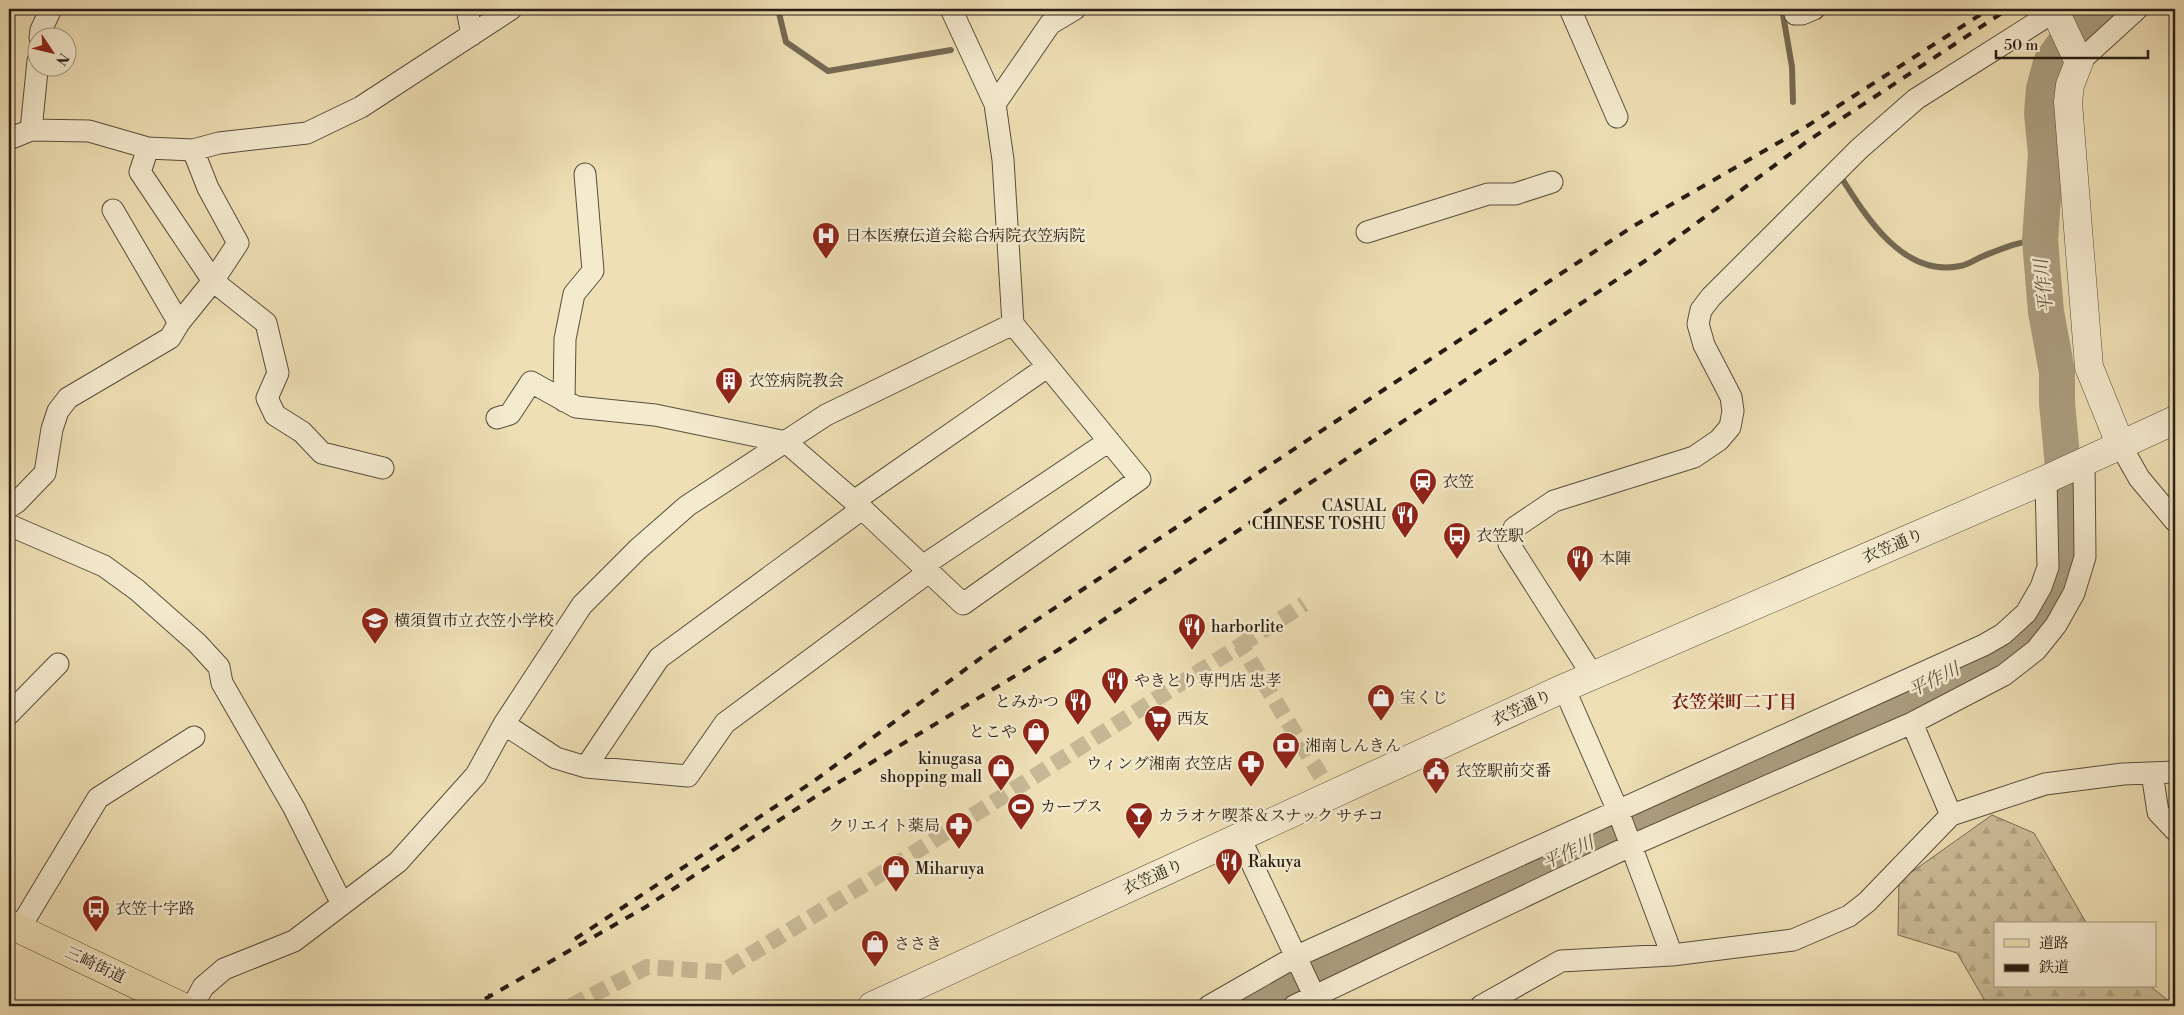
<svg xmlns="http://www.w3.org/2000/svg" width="2184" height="1015" font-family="'Libre Bodoni','Noto Serif JP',serif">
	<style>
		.forest { fill: url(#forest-firs); stroke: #7a6e56 }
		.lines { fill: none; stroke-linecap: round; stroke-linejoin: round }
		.stream { stroke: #766a54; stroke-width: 6 }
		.river { stroke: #aa9d7e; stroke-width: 36 }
		.pedestrian-tunnel { stroke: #c6b894; stroke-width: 16; stroke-dasharray: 16 8; stroke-linecap: butt }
		.minor-casing { stroke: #594e3c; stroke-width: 23 }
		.tertiary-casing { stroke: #594e3c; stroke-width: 29 }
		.primary-casing { stroke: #271d14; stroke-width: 29 }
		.minor { stroke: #f4eace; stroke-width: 21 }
		.tertiary { stroke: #f4eace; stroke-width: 28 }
		.primary { stroke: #eedfb4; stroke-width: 28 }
		.rail { stroke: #271d14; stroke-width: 4; stroke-dasharray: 9 9; stroke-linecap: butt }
		.labels { text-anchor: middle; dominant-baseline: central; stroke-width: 5; stroke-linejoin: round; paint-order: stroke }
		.poi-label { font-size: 16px; fill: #271d14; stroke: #f4eace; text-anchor: start }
		.street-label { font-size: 16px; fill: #271d14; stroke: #f4eace }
		.water-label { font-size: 18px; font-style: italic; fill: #5b503e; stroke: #f4eace }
		.neighbourhood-label { font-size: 18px; font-weight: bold; fill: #7a1f14; stroke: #f4eace }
	</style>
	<defs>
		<pattern id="forest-firs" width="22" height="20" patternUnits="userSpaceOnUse" patternTransform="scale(1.25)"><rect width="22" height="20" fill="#ccbe99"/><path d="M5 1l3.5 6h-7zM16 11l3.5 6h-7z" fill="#afa383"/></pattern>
	</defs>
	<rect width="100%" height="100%" fill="#eedfb4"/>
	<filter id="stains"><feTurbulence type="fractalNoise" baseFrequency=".004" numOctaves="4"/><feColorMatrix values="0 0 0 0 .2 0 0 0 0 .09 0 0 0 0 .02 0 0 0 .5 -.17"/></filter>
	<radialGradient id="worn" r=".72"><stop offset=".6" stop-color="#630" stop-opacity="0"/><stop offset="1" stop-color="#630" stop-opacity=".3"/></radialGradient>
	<path class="forest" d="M1992,815l42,18 53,91h-92v62h155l25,20h-187l-31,-53 -59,-18 1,-54z"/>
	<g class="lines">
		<path class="stream" d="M778,9l8,33 42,29 123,-21
			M1782,9l10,58 1,35
			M1841,177c25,40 63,101 119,89 7,-1 15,-6 21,-9 20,-8 37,-16 59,-17"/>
		<path class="river" d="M1248,1006l81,-49 249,-107 387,-185 58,-33 21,-16 14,-20 8,-22 3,-43 -12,-128v-31l-11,-60 -6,-72 6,-86 -4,-41 2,-24 7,-26 12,-17 34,-37"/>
		<path class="pedestrian-tunnel" d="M1241,645l63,-41
			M571,1006l76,-39 75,5 146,-90 373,-237 80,131"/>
		<defs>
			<path id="minor" d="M467,9l5,26
				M1570,9l47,108
				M1795,14h7l12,-5
				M40,38l1,-8 10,-21
				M2079,62l58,-53
				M995,104l55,-80 25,-15
				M31,130l7,-69
				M9,139l22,-9 58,1 59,17 45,2 26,-7 88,-10 54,-26 150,-98
				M148,148l-8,24 73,109 53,42 12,50 -11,25 8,17 27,17 20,21 61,15
				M113,210l66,113
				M1367,232l121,-38h27l37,-12
				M564,401l1,-62 9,-45 19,-23 -8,-97
				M497,418l13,-4 21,-32 45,25 79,8 131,27 68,59 109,103 177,-125 -127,-155 -10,-164 -8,-56 -44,-95
				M2121,446l18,32 36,43
				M854,501l193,-134
				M9,507l8,-5 28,-29 7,-44 6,-18 10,-13 102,-60 9,-15 34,-42 25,-38 -30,-55 -15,-38
				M9,525l95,41 33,24 60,53 22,24 3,16 72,125 48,96
				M924,565l185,-124
				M1593,676l-84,-132 5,-16 40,-27 140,-44 25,-17 11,-13 3,-16 -2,-14 -27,-52 -6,-21 3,-14 10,-13 148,-148 57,-50 139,-88
				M1564,688l54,123 54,144
				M9,714l49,-50
				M1912,723l39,92
				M504,724l52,34 30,9 102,9 37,-53 205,-152
				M586,767l73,-109 203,-149
				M2152,773l6,39 17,18
				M1240,838l79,168
				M19,929l79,-131 96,-61
				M193,1006l10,-19 21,-18 70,-28 104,-79 78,-87 28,-51 78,-119 56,-56 49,-43 139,-91 187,-91
				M1209,1006l86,-49 689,-312 19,-11 23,-21 15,-26 7,-20 -2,-87
				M1294,1006l336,-160 282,-123 92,-48 32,-25 20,-25 18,-32 11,-36 -1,-94
				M1481,1006l80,-45 111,-6 121,-15 56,-24 18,-14 84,-87 94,-31 78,-10 52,-2"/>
			<path id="tertiary" d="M2054,9l25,53 -9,23 -2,17 21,265 32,79
				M872,1006l692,-318 483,-209 128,-59"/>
			<path id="primary" d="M9,924l172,82"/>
		</defs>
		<use href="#minor" class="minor-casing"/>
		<use href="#tertiary" class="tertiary-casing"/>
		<use href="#primary" class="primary-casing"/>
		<use href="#minor" class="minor"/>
		<use href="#tertiary" class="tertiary"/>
		<use href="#primary" class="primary"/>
		<path class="rail" d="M575,939l239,-158 179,-132 366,-243 273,-179 172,-99 185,-119
			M485,999l159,-91 177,-115 237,-143 590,-391 161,-119 199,-131
			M474,1006l16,-11"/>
	</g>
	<defs>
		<symbol id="hospital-pin" viewBox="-11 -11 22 30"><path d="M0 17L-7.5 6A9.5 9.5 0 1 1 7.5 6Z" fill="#8f2418" stroke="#f4eace"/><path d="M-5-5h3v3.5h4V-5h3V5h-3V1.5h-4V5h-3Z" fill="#fff"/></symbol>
		<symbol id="building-pin" viewBox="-11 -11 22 30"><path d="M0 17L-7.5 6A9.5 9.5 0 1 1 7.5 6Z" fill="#8f2418" stroke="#f4eace"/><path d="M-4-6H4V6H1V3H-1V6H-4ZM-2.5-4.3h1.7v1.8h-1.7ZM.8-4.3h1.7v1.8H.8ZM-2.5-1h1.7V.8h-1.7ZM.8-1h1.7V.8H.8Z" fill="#fff"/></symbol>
		<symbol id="station-pin" viewBox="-11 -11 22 30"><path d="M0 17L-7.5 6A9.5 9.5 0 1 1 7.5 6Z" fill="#8f2418" stroke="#f4eace"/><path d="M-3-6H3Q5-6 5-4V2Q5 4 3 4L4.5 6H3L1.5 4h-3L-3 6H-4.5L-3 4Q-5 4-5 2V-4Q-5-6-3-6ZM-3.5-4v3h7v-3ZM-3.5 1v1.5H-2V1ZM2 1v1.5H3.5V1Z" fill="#fff"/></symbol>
		<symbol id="restaurant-pin" viewBox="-11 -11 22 30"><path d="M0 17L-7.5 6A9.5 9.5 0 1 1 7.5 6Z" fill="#8f2418" stroke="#f4eace"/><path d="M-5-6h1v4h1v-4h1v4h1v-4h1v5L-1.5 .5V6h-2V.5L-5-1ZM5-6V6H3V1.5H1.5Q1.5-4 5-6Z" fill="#fff"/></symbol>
		<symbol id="bus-pin" viewBox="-11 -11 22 30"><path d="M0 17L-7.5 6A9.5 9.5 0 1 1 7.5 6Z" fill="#8f2418" stroke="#f4eace"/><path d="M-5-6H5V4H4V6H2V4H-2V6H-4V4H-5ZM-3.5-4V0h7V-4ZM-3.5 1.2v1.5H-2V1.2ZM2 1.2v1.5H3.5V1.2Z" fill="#fff"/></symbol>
		<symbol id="school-pin" viewBox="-11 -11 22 30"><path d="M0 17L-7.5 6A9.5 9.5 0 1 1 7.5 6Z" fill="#8f2418" stroke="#f4eace"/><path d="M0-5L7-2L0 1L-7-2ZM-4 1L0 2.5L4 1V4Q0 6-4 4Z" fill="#fff"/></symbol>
		<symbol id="shop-pin" viewBox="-11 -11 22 30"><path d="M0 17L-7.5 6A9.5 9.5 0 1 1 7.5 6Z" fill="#8f2418" stroke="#f4eace"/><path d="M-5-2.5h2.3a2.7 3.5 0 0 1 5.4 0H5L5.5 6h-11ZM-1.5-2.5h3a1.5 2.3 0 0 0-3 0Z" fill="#fff"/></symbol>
		<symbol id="supermarket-pin" viewBox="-11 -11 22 30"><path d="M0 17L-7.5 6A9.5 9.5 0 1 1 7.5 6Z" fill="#8f2418" stroke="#f4eace"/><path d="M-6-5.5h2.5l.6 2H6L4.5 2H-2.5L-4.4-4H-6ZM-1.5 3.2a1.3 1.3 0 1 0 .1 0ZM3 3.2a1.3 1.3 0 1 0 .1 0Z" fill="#fff"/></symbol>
		<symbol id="bank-pin" viewBox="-11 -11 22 30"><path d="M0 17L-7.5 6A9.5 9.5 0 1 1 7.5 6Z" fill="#8f2418" stroke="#f4eace"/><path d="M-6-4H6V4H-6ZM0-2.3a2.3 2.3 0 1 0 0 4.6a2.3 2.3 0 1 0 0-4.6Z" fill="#fff"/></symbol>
		<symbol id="pharmacy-pin" viewBox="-11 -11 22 30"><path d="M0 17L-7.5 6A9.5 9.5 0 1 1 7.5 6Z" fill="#8f2418" stroke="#f4eace"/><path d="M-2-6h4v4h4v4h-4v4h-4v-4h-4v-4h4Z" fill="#fff"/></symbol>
		<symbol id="civic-pin" viewBox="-11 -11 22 30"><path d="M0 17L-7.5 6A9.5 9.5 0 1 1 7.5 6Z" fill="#8f2418" stroke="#f4eace"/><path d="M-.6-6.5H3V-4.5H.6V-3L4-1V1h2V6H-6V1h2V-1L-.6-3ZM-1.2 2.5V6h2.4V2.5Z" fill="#fff"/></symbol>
		<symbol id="stadium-pin" viewBox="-11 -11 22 30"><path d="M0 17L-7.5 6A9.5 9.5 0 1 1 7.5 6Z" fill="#8f2418" stroke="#f4eace"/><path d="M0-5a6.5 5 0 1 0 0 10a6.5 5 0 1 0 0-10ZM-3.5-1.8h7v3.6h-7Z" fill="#fff"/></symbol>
		<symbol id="bar-pin" viewBox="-11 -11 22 30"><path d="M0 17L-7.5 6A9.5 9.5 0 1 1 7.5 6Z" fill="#8f2418" stroke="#f4eace"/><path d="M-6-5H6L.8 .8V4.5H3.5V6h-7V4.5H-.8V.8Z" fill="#fff"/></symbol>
	</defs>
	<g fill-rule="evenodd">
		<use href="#hospital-pin" x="810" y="220" width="32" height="43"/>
		<use href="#building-pin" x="713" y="365" width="32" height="43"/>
		<use href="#station-pin" x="1407" y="466" width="32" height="43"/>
		<use href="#restaurant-pin" x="1389" y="499" width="32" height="43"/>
		<use href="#bus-pin" x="1441" y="520" width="32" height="43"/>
		<use href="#restaurant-pin" x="1564" y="543" width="32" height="43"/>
		<use href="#school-pin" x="359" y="605" width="32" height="43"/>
		<use href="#restaurant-pin" x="1176" y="611" width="32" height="43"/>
		<use href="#restaurant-pin" x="1099" y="665" width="32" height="43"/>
		<use href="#shop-pin" x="1365" y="682" width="32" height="43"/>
		<use href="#restaurant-pin" x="1062" y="686" width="32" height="43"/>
		<use href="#supermarket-pin" x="1142" y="703" width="32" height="43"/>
		<use href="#shop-pin" x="1020" y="716" width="32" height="43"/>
		<use href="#bank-pin" x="1270" y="730" width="32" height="43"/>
		<use href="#pharmacy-pin" x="1235" y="748" width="32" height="43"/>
		<use href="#shop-pin" x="985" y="752" width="32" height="43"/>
		<use href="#civic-pin" x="1420" y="755" width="32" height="43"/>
		<use href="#stadium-pin" x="1005" y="791" width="32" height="43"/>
		<use href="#bar-pin" x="1123" y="800" width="32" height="43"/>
		<use href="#pharmacy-pin" x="943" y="810" width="32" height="43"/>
		<use href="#restaurant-pin" x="1213" y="846" width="32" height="43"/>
		<use href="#shop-pin" x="880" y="853" width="32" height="43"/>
		<use href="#bus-pin" x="80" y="893" width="32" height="43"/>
		<use href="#shop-pin" x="859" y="928" width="32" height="43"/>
	</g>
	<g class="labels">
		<g class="poi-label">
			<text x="845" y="236">日本医療伝道会総合病院衣笠病院</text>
			<text x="748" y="381">衣笠病院教会</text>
			<text x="1442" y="482">衣笠</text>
			<text x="1386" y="506" text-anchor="end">CASUAL<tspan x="1386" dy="18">CHINESE TOSHU</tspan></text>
			<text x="1476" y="536">衣笠駅</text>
			<text x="1599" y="559">本陣</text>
			<text x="394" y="621">横須賀市立衣笠小学校</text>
			<text x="1211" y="627">harborlite</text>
			<text x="1134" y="681">やきとり専門店 忠孝</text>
			<text x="1400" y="698">宝くじ</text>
			<text x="1059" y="702" text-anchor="end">とみかつ</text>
			<text x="1177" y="719">西友</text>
			<text x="1017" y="732" text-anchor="end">とこや</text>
			<text x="1305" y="746">湘南しんきん</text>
			<text x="982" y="759" text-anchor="end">kinugasa<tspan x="982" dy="18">shopping mall</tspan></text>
			<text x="1232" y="764" text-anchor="end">ウィング湘南 衣笠店</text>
			<text x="1455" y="771">衣笠駅前交番</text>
			<text x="1040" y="807">カーブス</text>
			<text x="1158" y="816">カラオケ喫茶＆スナック サチコ</text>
			<text x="940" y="826" text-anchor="end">クリエイト薬局</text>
			<text x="1248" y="862">Rakuya</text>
			<text x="915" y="869">Miharuya</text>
			<text x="115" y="909">衣笠十字路</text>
			<text x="894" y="944">ささき</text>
		</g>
		<g class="street-label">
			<text transform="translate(1893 546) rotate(-23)">衣笠通り</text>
			<text transform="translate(1522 708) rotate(-25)">衣笠通り</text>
			<text transform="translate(1153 877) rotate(-24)">衣笠通り</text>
			<text transform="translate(95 965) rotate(25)">三崎街道</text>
		</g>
		<g class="water-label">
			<text transform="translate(2044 286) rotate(-96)">平作川</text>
			<text transform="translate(1934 680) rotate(-26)">平作川</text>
			<text transform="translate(1568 853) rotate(-24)">平作川</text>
		</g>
		<g class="neighbourhood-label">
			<text x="1734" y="702">衣笠栄町二丁目</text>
		</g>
	</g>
	<rect width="2184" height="1015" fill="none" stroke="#eedfb4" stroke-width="30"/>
	<rect x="10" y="10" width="2164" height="995" fill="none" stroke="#271d14" stroke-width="2.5"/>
	<rect x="15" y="15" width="2154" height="985" fill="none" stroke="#271d14"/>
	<rect x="1994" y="922" width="162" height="65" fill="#f4eace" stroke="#a29884"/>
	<rect x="2004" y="939" width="25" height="8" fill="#eedfb4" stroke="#a29884"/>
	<text x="2039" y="948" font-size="15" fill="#271d14">道路</text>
	<rect x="2004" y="964" width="25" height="8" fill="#271d14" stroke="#a29884"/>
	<text x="2039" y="972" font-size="15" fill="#271d14">鉄道</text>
	<g transform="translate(52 52) rotate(125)"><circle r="24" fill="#f4eace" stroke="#a29884"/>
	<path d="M0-4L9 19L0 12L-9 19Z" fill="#8f2418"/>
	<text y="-8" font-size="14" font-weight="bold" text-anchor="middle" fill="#271d14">N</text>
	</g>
	<path d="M1996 50v8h152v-8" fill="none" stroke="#271d14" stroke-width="2.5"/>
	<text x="2004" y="50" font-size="15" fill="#271d14" stroke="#f4eace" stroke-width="4" paint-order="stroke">50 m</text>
	<rect width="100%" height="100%" filter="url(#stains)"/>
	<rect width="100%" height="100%" fill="url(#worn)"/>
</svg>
